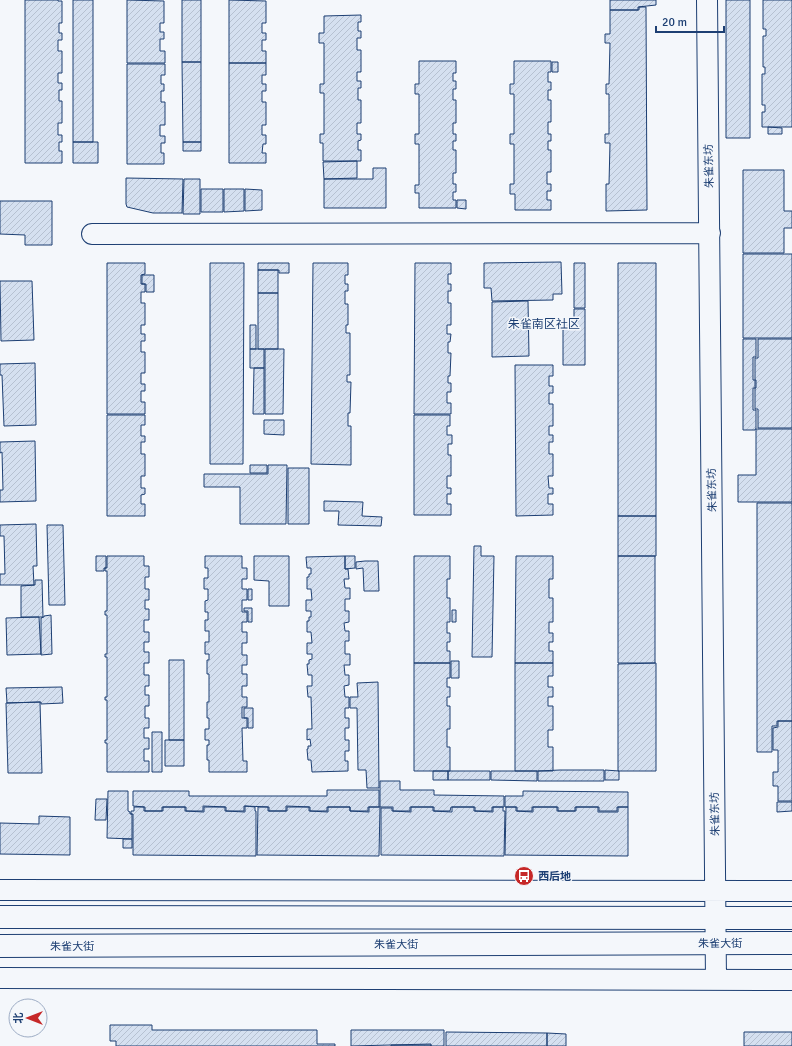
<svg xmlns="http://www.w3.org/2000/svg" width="792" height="1046" font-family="Signika,'Noto Sans SC',sans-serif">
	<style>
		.building { fill: url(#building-hatch); stroke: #1d3f73 }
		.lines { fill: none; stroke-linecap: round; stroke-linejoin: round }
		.minor-casing { stroke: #1d3f73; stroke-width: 22 }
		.secondary-casing { stroke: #1d3f73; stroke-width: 24 }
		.minor { stroke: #f4f7fb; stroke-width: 20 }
		.secondary { stroke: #f4f7fb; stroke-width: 22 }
		.labels { text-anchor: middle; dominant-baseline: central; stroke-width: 3; stroke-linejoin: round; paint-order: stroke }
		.street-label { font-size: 11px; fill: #1d3f73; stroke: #f4f7fb }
		.poi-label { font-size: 11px; font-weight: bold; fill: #1d3f73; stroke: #f4f7fb; text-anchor: start }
		.neighbourhood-label { font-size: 12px; fill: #1d3f73; stroke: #f4f7fb }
	</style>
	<defs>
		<pattern id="building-hatch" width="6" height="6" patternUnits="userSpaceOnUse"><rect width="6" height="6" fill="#d5e0f0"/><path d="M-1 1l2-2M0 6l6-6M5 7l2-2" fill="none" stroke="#b6c1d1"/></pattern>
	</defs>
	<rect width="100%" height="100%" fill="#f4f7fb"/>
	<path class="building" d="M25,0h33v1h4v22h-3v10h3v7h-4v11h4v22h-4v10h4v7h-3v11h3v22h-4v12h4v7h-3v9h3v12h-37z
		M73,0h20v142h-20z
		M127,0l37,1v22h-4v9h4v7h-4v12h5v12h-38z
		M182,0h19v62h-19z
		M229,0l37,1v22h-4v10h4v7h-4v11h4v12h-37z
		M610,0h46v5l-18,2v3h-28z
		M726,0h24v138h-24z
		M763,0h29v127h-30v-15h3v-7h-3v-31h3v-7h-2v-31h3v-7h-3z
		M639,7h7l1,203 -41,1v-27h3l1,-41h-5v-9h4v-40h-3v-10h3l1,-41h-5v-9h5v-24h29z
		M361,15v7h-3v9h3v7h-4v12h4v22h-4v9h4v7h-3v12h3v23h-4v11h4v6l-3,1v9h3v11h-38v-18h-3v-9h4v-41h-4v-9h4v-41h-5v-10h5v-17z
		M419,61h37v12h-3v8h3v8h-3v11h3v23h-3v11h3v7h-3v9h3v23h-3v11h3v8h-3v8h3v8h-37v-15h-4v-8h4v-41h-4v-10h4v-40h-4v-10h4z
		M514,61h37v11h-3v10h3v8h-3v10h3v22h-3v12h3v7h-3v9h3v22h-4v12h4v7h-4v9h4v10h-36v-16h-5v-10h4v-40h-4v-10h4v-40h-4v-10h4z
		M182,62h19v80h-18z
		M552,62h6v10h-6z
		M229,63h37v12h-4v9h4v7h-4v11h4v23h-4v10h4v9h-3l-1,9h4v10h-37z
		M127,64h38v11h-4v9h3v7h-3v11h4v23h-5v11h5v7h-4v10h3v11h-37z
		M768,127l14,1v6h-14z
		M73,142h25v21h-25z
		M183,142h18v9h-18z
		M357,161v17l-33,1 -1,-17z
		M373,168h13v40h-62v-29h49z
		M743,170h41v41h8v17h-8v25h-41z
		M126,178l57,1 -1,34h-29l-26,-6 -1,-3z
		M184,179h16v35h-17z
		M201,189h22v23h-22z
		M224,189h20v22l-20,1z
		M245,189l17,1v20l-17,1z
		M457,200h9v9l-9,-1z
		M0,201h52v44h-27v-10l-25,-1z
		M743,254h49v84h-49z
		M561,262l1,32h-9v6l-61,1 -1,-13h-7v-25z
		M107,263h38v11l-4,1v9h4v8h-4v11h4v22h-4v9h4v7h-4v11h4v21h-4v11h4v7h-4v11h4v12h-38z
		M210,263h34l-1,201h-33z
		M258,263h31v10h-10v-3h-21z
		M313,263h35v12h-3v9h3v7h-3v13h3v21h-2v8h4v42h-3v7h4l-1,31h-2v13h3v39l-40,-1z
		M415,263h36v11h-3v10h3v7h-3v12h3v22h-4v9h4l-1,8h-2v11h3l-1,23h-2v7h3v9h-4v11h4v11h-37z
		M574,263h11v45h-11z
		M618,263h38v253h-38z
		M258,270h20v23h-20z
		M142,275h12v17h-8v-8h-4z
		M0,281h32l2,59 -33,1z
		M258,293h20v56h-20z
		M528,301l1,55 -37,1v-55z
		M574,309h11v56h-22v-42h11z
		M250,325h6v24h-6z
		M743,339h13v18h-3v23h2v8h-2v22h3v18l-1,2h-12z
		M758,339h34v89h-34v-19h-3v-21h1v-8h-1v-22h3z
		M250,349h14v19h-14z
		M265,349h19l-1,65h-18z
		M35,363l1,62 -32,1 -2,-51h-2v-11z
		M515,365h38v11h-4v10h4v7h-4v11h4v22h-4v9h4v7h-4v12h4v22h-5l1,12h4v6h-5v10h5v11l-37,1z
		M254,368h10v46h-11z
		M107,415h38v10h-4v11h4v6h-4v12h4v22h-4v12h4v6l-4,1v9h4v12h-38z
		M414,415h36v11h-3v9h5v9h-4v11h3v21h-4v12h4v6h-4v10h4v11h-37z
		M264,420h20v15l-20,-1z
		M756,429h36v73h-54v-27h18z
		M35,441l1,60 -36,1v-12h3l-1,-38 -2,1v-11z
		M250,465h17v8h-17z
		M268,465h19l-1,59h-46v-37h-36v-13h64z
		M288,468h21v56h-21z
		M324,501l39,1 -1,14 20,1 -1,9 -43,-1 1,-14h-15z
		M757,503h35v218h-15v5h-5v26h-15z
		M618,516h38v40h-38z
		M36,524l1,42h-4l1,19h-34v-11h5l-1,-38h-4v-11z
		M47,525h16l2,80h-16z
		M474,546h7v10h13l-2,101h-20z
		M96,556h10v12h-2v3h-8z
		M107,556h37v10h5v11h-4v12h4v11h-4v9h4v11h-5v12h5v10h-5v10h5v11h-5v12h5v11h-4v9h4v11h-4v12h4v10h-5v10h5v11h-5v12h5v11h-42v-29h-2v-3h2v-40h-2v-3h2v-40h-2v-3h2v-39h-2v-4h2v-40h-2v-3h2z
		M205,556h37v12h5v11h-5v10h5v11h-5v12h5v10h-5v10h5v11h-5v12h5v10h-5v9h5v12h-5v11h5v10h-5v11h5v10h-5l1,33h4v11h-38v-12h-2v-15h2v-5h-4v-11h4v-11h-2v-16h2v-28h-2v-14h2v-6h-4v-12h4v-11h-4v-11h3v-8h-3v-11l3,-1v-11h-4v-11h4v-10h-3z
		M254,556h35v50h-20v-25l-15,-1z
		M345,556h10v12l-10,1z
		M345,556v13h3l1,10h-5l1,9h5v11h-5v12h4v11l-5,1 1,8h4v10h-4v13h5v11h-6l1,10h4v10l-5,1 1,11h4v11h-4v10h4v10h-4v12h4v11h-4v10h3v10l-36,1 -1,-12h-3l-1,-11h1v-3h3l-1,-7 -3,1v-11h5l-1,-32h-3l-1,-11h5v-11h-4l-1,-11h2v-4l3,-1v-5h-5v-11h5l-1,-11h-4v-11h2v-4h2v-6h-5v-11h6l-1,-11h-4v-12h2v-3h2v-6h-4l-1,-11z
		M414,556h36v23h-3v19h3v24h-3v11h3v9h-3v9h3v12h-36z
		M516,556h37v23h-4v19h4v24h-4v11h4v9h-4v9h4v12h-38z
		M618,556h37v107h-37z
		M365,561h13l1,30h-15l-1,-23 -7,1v-7z
		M35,580h7l1,37h-22v-31l14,-1z
		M248,589h4v11h-4z
		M244,608h8v14h-4v-11h-4z
		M452,610h4v12h-4z
		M51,615l1,39 -11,1v-37l3,-1v-1z
		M39,617l2,37 -34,1 -1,-37z
		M169,660h15v80h-15z
		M451,661h8v17h-8z
		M414,663h36v15h-3v9h3v10h-3v9h3v23h-3v18h3v24h-36z
		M515,663h38v13h-5v11h5v10h-5v9h5v24h-5v17h5v24h-38z
		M656,663v108h-38v-107z
		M378,682l1,106h-12l-1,-18h-8l-1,-62h-7v-11h8l-1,-14z
		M62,687l1,16 -22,1v-2l-34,1 -1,-15z
		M40,702l2,71h-34l-2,-70z
		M244,708h9v20h-5v-10h-4z
		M778,721h14v80h-14v-15h-5v-14h5v-22h-5v-22l5,-1z
		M152,732h10v40h-10z
		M165,740h19v26h-19z
		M560,770h44v11h-66v-10z
		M605,770l14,1v9h-14z
		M433,771h15v9h-15z
		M448,771h42v9h-42z
		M491,771h46v10l-46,-1z
		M380,781h20v9h34v5l70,1v11h-12v4h-17v-4h-24l-1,4h-16v-4h-24v4h-17v-4h-13z
		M327,790h52v17h-11v4h-18v-4h-23v4h-17v-4l-24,-1v5h-17v-4l-25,-1v5h-18v-4l-23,-1v5h-17v-4h-24v4h-17v-4l-12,-1v-15h56v5h138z
		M108,791h20v20l2,1v2h2v25l-25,-1z
		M523,791l105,1v15h-11v4h-18v-4h-24v4h-17v-4h-26v4h-15v-4h-12v-11h18z
		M96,799h11l-1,21h-11z
		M777,802h15v9l-15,1z
		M245,806l10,1v4h1v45l-123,-1v-41h-2v-3h3v-4h10v4h19v-4h22v4l19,1v-5h21v4l20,1z
		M258,807h10v4h19v-4h22v4l19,1v-5h22v4l19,1v-5h11l-1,49 -122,-1z
		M411,807h22v4l19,1v-5h22v4l19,1v-5h10v4h2l-1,45 -123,-1v-47h11v3l19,1z
		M506,807h10v4l17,1v-5h24v4h19v-4h22v5h20v-5h10v49l-123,-1z
		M39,816l31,1v38l-70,-1v-31l39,1z
		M123,839h9v9h-9z
		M110,1025h42v5h165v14h18v2h-219v-5h-6z
		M351,1030h93v16h-13v-2l-80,2z
		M446,1032l101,1v13h-101z
		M744,1032h48v14h-48z
		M547,1033l19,1v12h-19z
		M391,1045h40v1h-40z"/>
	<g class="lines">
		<defs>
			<path id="minor" d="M707,0l9,980
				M92,234l618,-1
				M0,890l792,1
				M0,978l792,2"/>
			<path id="secondary" d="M0,917l792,1
				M0,946l792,-3"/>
		</defs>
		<use href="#minor" class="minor-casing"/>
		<use href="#secondary" class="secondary-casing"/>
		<use href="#minor" class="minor"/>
		<use href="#secondary" class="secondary"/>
	</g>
	<defs>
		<symbol id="bus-disc" viewBox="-11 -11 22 22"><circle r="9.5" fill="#c62828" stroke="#f4f7fb"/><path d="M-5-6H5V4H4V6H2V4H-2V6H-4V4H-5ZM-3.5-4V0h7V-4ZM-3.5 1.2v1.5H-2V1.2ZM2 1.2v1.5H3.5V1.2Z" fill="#fff"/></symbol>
	</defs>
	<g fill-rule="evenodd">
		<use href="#bus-disc" x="513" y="865" width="22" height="22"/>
	</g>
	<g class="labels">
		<g class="street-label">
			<text transform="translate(709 166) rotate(-91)">朱雀东坊</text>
			<text transform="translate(712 490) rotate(-91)">朱雀东坊</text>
			<text transform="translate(715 814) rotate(-91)">朱雀东坊</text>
			<text x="720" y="943">朱雀大街</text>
			<text x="396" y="944">朱雀大街</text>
			<text x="72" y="946">朱雀大街</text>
		</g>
		<g class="poi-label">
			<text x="538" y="876">西后地</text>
		</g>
		<g class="neighbourhood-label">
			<text x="544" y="324">朱雀南区社区</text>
		</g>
	</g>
	<g transform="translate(28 1018) rotate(270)"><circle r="19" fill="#f4f7fb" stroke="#9eadc5"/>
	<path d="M0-3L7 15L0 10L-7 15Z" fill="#c62828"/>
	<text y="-6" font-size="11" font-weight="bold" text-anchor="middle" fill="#1d3f73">北</text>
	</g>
	<path d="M656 26v6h68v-6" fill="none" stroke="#1d3f73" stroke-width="2"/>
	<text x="662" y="26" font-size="12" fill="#1d3f73" stroke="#f4f7fb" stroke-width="3" paint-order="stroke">20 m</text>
</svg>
